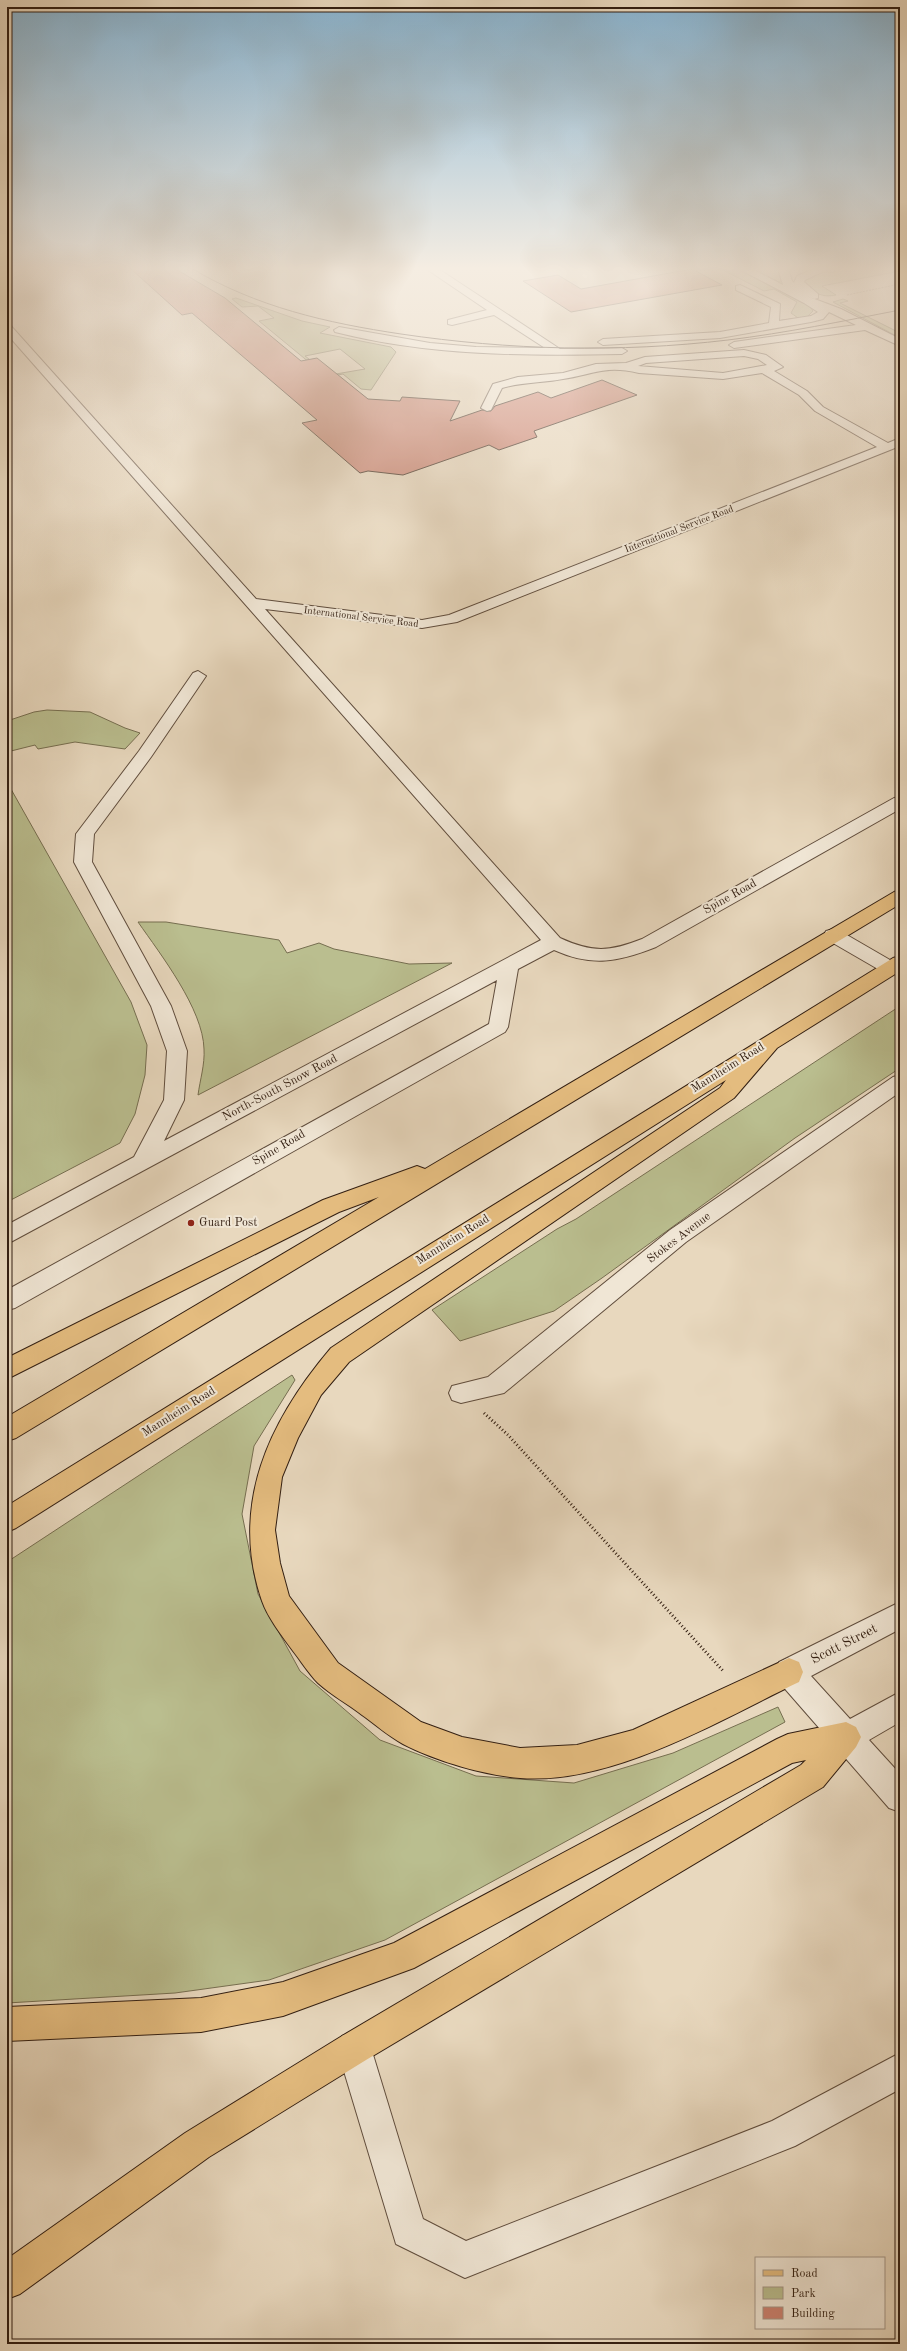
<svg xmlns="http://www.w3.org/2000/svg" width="907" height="2351" font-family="'Old Standard TT',serif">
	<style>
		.green { fill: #babe8f; stroke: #766e50; fill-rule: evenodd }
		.building { fill: #cc8170; stroke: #331f12 }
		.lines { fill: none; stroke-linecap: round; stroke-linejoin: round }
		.minor-casing { stroke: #604d3d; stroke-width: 2 }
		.major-casing { stroke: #331f12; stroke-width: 2 }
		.path-far1 { stroke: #331f12; stroke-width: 1; stroke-dasharray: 0.5 1; stroke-linecap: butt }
		.path { stroke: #331f12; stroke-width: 3; stroke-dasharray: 1 2.5; stroke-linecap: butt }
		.minor { fill: #f0e6d5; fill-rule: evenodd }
		.major { fill: #e4bc7f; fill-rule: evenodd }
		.tram { stroke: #331f12; stroke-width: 1 }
		.poi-dot { fill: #8f2418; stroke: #f0e6d5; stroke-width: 1.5 }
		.labels { text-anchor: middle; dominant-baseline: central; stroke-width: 4; stroke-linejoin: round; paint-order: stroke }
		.far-street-label { font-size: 10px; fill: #331f12; stroke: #f0e6d5 }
		.street-label { font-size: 12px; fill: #331f12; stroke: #f0e6d5 }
		.poi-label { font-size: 12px; fill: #331f12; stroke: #f0e6d5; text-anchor: start }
		.near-street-label { font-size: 14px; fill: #331f12; stroke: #f0e6d5 }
	</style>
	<rect width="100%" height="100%" fill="#e8d8be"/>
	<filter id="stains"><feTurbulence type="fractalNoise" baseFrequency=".005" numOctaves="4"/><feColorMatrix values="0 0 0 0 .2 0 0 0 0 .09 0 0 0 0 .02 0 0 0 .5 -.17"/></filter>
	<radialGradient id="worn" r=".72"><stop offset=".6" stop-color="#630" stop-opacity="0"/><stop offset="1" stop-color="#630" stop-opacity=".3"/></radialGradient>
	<path class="green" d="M719,268h19l71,37 4,6 -6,6 -30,4 21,-3 -7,-5 6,-11 -23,-13 -10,2z
		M751,268h27l3,13 -2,1z
		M900,268v3l-78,15 14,9c-14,3 -21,-2 -31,-10l-1,-3 2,-4 11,-5z
		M236,298l66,23 28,6 -10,6 71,14 5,5 -25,38 -10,-1 -18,-15 -16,3 -68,-56 15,-3 -16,-12 -16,1 -10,-8zM340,349l25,20 -35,6 -25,-19z
		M843,299l5,2 -8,2 60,30v5l-67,-36z
		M47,710l43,2 35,16 15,5 -15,16 -50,-7 -37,7 -3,-4 -28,7v-31l27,-9z
		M7,782l124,220 16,43 -2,30 -10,39 -15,29 -113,59z
		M138,922h28l113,18 8,13 32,-10 15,6 75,15 43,-1 -254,132c2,-15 7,-31 6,-46 -1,-40 -43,-94 -66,-127z
		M900,1006v62l-105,70 -193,140 -48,33 -94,30 -28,-31 125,-81 19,-10z
		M292,1375l3,5 -41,66 -12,68 16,80 42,77 80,69 96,36 98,7 99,-30 105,-46 7,15 -400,218 -116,40 -94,13 -168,10v-441z"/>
	<path class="building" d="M130,268h44l51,30 76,63 16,-3 51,41 32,2 2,-4 58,4 -10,20 32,-11 9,1 4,-5 43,-14 13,6 51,-18 35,15 -103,36 3,6 -38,13 -10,-5 -86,30 -35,-4 -8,2 -58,-50 15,-3 -125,-107 -10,2z
		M692,269l30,16 -151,27 -48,-31 35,-6 23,14z"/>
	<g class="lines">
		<defs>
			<path id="minor" d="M425,268h12l123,81 62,-1 5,3 -5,3c-96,2 -193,2 -287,-22l-1,-2 5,-3 91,16 46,4 69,1 -51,-33 -42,10 -4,-1v-4l39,-10z
				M737,268h13l33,17 -5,-17h10l4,13 2,2 3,-7 19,-8h14l-25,12 -1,2 14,12v4l-4,1 -10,-4 37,14 59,30v7l-35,-16 -131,18 -5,-3 5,-3 122,-17 -27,-13 -6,7 -12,3 -91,16 -117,7 -5,-3 5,-3 117,-7 49,-9 2,-16 -35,-17v-4l4,-1 40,19 -1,17 32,-5 7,-4 -14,-9z
				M7,325l4,1 245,273 166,21 27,-5 428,-168 -62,-36 -16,-16 -37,-22 -39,6 -84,-6c-34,-8 -44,1 -76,6 -21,4 -41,3 -61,9l-11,22 -4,1 -6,-3 12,-24 25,-7 45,-4 33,-9 30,-1 19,-6 99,-7 22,5 17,12 -9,4 33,20 16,16 65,36 12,-5v8l-443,176 -35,6 -157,-19 295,329c33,15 49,14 82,1l252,-141 6,-1v12l-244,138c-38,15 -64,20 -102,3l-36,19 -10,58 -3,5 -490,276 -8,2v-20l482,-266 8,-44 -490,264v-19l127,-68 30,-57 3,-49 -16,-45 -77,-144 2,-28 63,-83 54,-78 5,-2 8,5 -55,81 -57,77 -2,28 79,144 16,45 -3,49 -20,41 377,-201 -534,-606zM744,356l14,3 9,6 -44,8 -85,-7 8,-3z
				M833,929l7,2 57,33 3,4 -3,4 -7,2 -7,-2 -57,-33 -2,-4 2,-4z
				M900,1075v17l-214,150 -182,151 -43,10 -9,-3 -3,-7 3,-7 36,-9 182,-147 223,-153z
				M900,1602v27l-89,47 39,43 50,-27v30l-31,18 31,34v38l-11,-4 -110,-126 -4,-10 4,-10z
				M354,2031l12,5 5,12 52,171 43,22 306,-120 128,-68v36l-105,57 -330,132 -69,-34 -59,-196 5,-12z"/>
			<path id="major" d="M900,890v14l-884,534 -9,3v-24l372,-220 -40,15 -332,167v-21l316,-158 94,-34 8,3 469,-277z
				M900,956v15l-123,77 -43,50 -385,264 -28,33 -23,43 -16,39 -7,53 5,33 9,33 49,67 83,59 41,15 58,11 57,-3 56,-15 156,-72 10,4 4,10 -4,10c-81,39 -187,103 -279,96 -37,-3 -84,-17 -117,-34 -15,-8 -28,-20 -41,-29 -14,-11 -31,-20 -44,-32 -9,-9 -17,-22 -25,-32 -11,-15 -25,-33 -31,-50 -33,-96 7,-180 69,-253l389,-260 6,-8 -710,448 -9,4v-26l886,-548z
				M846,1722l10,5 5,10 -5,10 -33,40 -457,273 -157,97 -189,137 -13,5v-40l178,-126 157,-97 459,-271 5,-5 -14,3 -378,205 -131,48 -82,16 -194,9v-34l194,-9 82,-16 111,-39 383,-204 11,-5z"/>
		</defs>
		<use href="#minor" class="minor-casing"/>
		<use href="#major" class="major-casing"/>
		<path class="path-far1" d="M847,295l53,-11"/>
		<path class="path" d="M484,1413l24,22 216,237"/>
		<use href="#minor" class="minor"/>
		<use href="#major" class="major"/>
		<path class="tram" d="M191,268c65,39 136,55 210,66 108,16 218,19 327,6 58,-7 115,-19 172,-30"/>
	</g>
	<linearGradient id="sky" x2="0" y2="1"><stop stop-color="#88b6d5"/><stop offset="0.45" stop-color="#f5ede2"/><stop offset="1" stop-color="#f5ede2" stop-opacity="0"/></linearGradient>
	<rect width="907" height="597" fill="url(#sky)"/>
	<circle class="poi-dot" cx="191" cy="1223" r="4"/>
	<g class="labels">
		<g class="far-street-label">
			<text transform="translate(679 529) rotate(-21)">International Service Road</text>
			<text transform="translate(361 617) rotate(7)">International Service Road</text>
		</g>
		<g class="street-label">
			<text transform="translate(730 897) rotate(-29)">Spine Road</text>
			<text transform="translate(728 1068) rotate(-32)">Mannheim Road</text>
			<text transform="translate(280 1088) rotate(-28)">North-South Snow Road</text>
			<text transform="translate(279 1148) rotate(-30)">Spine Road</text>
			<text transform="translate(679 1238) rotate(-37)">Stokes Avenue</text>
			<text transform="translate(453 1240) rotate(-32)">Mannheim Road</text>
			<text transform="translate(179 1412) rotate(-32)">Mannheim Road</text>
		</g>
		<g class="poi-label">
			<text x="199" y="1223">Guard Post</text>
		</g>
		<g class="near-street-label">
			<text transform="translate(844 1644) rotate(-27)">Scott Street</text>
		</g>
	</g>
	<rect width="907" height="2351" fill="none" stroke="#e8d8be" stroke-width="24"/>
	<rect x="8" y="8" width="891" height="2335" fill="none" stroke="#331f12" stroke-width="2"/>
	<rect x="12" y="12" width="883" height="2327" fill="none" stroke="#331f12"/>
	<rect x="755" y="2257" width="130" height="72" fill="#f0e6d5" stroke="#a49687"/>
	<rect x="763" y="2270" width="20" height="6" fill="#e4bc7f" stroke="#a49687"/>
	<text x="791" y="2277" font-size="12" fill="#331f12">Road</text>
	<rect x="763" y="2287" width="20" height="12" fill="#babe8f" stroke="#a49687"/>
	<text x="791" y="2297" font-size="12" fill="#331f12">Park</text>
	<rect x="763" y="2307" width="20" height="12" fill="#cc8170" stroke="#a49687"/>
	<text x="791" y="2317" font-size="12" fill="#331f12">Building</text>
	<rect width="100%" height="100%" filter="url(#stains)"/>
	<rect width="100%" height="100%" fill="url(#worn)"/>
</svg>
